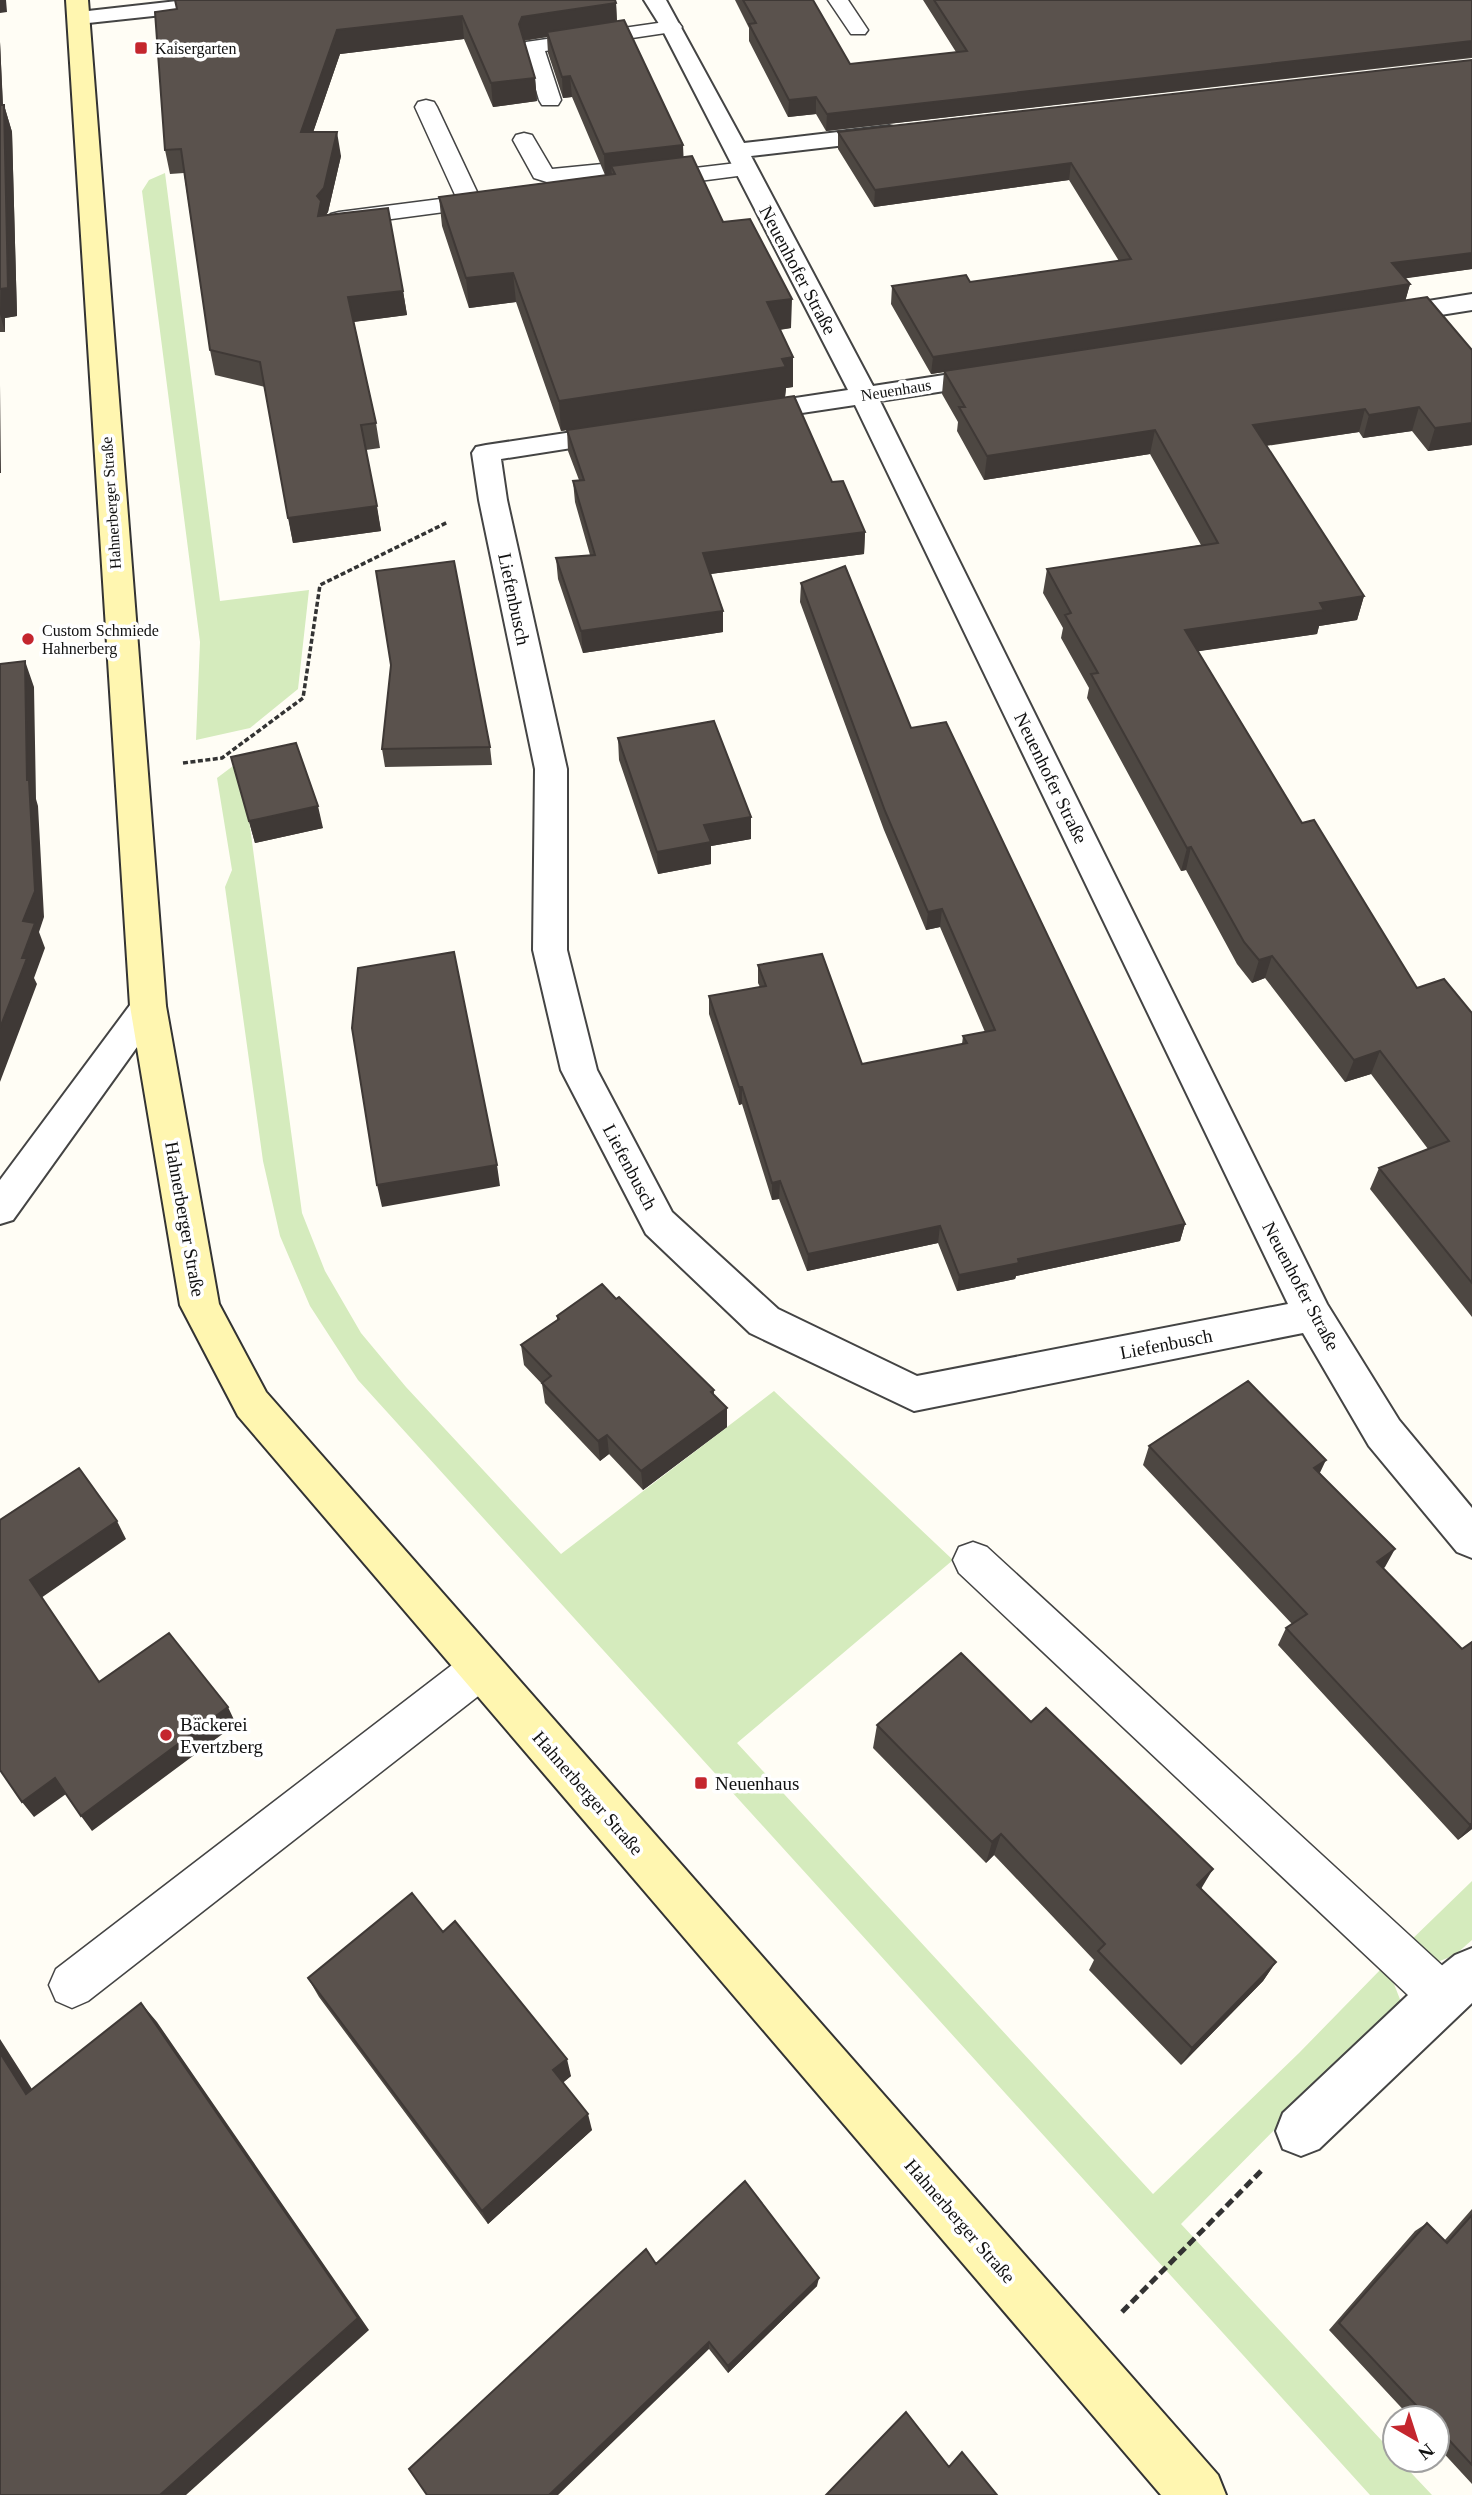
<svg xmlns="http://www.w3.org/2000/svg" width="1472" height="2495" font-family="Georgia,serif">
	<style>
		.green { fill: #d5ebbd }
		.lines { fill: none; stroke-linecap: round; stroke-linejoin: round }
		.lane-casing { stroke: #444; stroke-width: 3 }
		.street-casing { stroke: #444; stroke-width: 4 }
		.secondary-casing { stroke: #333; stroke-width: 4 }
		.path-far1 { stroke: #333; stroke-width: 3.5; stroke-dasharray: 5 2.5; stroke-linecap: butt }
		.path { stroke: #333; stroke-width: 5; stroke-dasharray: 9 4.5; stroke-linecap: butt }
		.lane { fill: #fff; fill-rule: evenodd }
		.street { fill: #fff; fill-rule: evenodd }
		.secondary { fill: #fff6b0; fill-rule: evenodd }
		.wall { fill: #4d4742 }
		.shaded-wall { fill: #3f3936 }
		.building { fill: #5a524d; stroke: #3f3936; stroke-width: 2 }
		.poi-dot { fill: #c4262e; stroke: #fff; stroke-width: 2.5 }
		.labels { text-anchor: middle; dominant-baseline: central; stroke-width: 7; stroke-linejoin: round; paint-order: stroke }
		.far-poi-label { font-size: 16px; fill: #111; stroke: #fff; text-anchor: start }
		.far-street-label { font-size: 16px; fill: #111; stroke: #fff }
		.street-label { font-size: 19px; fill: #111; stroke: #fff }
		.poi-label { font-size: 19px; fill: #111; stroke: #fff; text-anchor: start }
	</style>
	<rect width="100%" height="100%" fill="#fffdf5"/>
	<path class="green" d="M165,173l55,428 89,-11 -11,99 -48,39 -54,12 4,-98 -58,-451 7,-11z
		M241,760l61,453 23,58 36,62 45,54 155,167 213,-163 179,169 -216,183 416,451 146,-141 82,-84 13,15 7,18 -220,222 214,231v5h4l33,35h-62l-1012,-1115 -48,-74 -30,-70 -17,-75 -38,-274 7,-17 -15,-92z
		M1472,1881v59l-17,15 -25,10 -25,-19z"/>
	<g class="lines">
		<defs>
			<path id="lane" d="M828,0h20l20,30 -3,4h-14z
				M672,21l7,2 3,4 -3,4 -134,20 16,49 -3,5h-16l-3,-5 -16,-54 3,-4z
				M426,100l8,2 3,5 41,87 34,-4 8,2 3,5 -3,5 -181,24 -8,-2 -4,-5 4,-5 8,-2 117,-15 -41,-90 3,-5z
				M524,133l8,2 20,34 101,-10 8,2 3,5 -3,5 -8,2 -103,10 -16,-5 -21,-38 3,-5z
				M745,162l8,2 3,5 -3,5 -100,13 -8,-2 -3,-5 3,-5 8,-2z
				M973,1542l14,5 471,433 7,16 -7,16 -16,7 -16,-7 -467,-439 -6,-13 6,-13z
				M480,1649l15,6 6,14 -6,14 -407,318 -16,7 -16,-7 -7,-16 7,-16 409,-314z"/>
			<path id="street" d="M186,0h71l-3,5 -8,1 -167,18 -8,-1 -3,-5 3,-5 8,-1z
				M644,0h22l78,143 145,-17 8,2 4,5 -4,5 -8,2 -138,16 122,230 123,-19 9,2 4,6 -4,6 -9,2 -116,18 447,903 72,116 73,88v50l-15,-6 -88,-106 -66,-113 -389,78 -164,-78 -104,-99 -85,-164 -28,-120 2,-181 -56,-269 -7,-47 4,-6 10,-2 133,-20 10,2 4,6 -4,6 -128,20 6,41 60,269v181l30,120 75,142 106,97 139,67 371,-72 -433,-899 -107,16 -10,-2 -4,-6 4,-6 10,-2 100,-15 -187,-363z
				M1472,294v16l-88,14 -9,-3 -4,-5 4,-5 9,-3z
				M148,993l12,4 6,9 -6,9 -147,205 -13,4v-44l136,-183z
				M1472,1948v55l-153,146 -18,7 -18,-7 -7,-18 7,-18 142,-134 30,-24z"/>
			<path id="secondary" d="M66,0h22l78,1006 53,298 47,88 952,1083 8,20h-65l-923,-1079 -58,-111 -50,-299z"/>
		</defs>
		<use href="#lane" class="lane-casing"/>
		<use href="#street" class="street-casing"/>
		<use href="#secondary" class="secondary-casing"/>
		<path class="path-far1" d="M183,763l39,-5 81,-60 17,-113 128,-63"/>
		<path class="path" d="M1122,2312l139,-141"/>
		<use href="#lane" class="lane"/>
		<use href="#street" class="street"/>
		<use href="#secondary" class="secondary"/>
	</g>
	<path class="wall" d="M735,0h78l37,64 106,-12 -33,-52h549v58l-646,73 -10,-17 -28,3 -39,-76v-13z
		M616,3l1,18 66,124v12l108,171 -11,2 13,27v30l-7,1 -1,9 47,85 33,50 -1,22 -154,20 13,58 -140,21 -25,-74 -2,-21 34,-3 -15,-53 -2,-21 6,-1 -11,-29 -1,-21 -6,1 -45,-129 -47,6 -27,-82 -3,-29 166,-22 -33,-78 -9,1 -15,-45 -1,-16 -23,4 11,37 2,23 -44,6 -29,-68 -124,15 -27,78 28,24 -13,56 -2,3 77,76 4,24 -53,7 22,101 4,25 -14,2 15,81 -88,12 -28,-156 -50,-12 -5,-25 -26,-177 -14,1 -5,-24 12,-141z
		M0,42l3,63h1l8,27 5,184 -12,2v14h-5z
		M1472,60v209l-67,9 5,6 -5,17 67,49v95l-44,6 -16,-20 -49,7 -4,-6 -93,14 98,150 -7,24 -38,6 -2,8 -119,17 104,172 115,165 55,25v304l-102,-128 9,-21 49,-19 -57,-75 -26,8 -80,-104 -13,5 -15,-19 -51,-94 -5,1 -94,-173 2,-10 -28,-50 2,-10 -20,-35 4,-24 154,-24 -51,-91 -166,26 -27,-49 1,-9 -16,-28 2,-22 -13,2 -40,-70 1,-18 78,-4 149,-21 -50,-81 -195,27 -36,-58v-17z
		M801,583l110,145 274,496 -5,17 -164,35 -1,3 -58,12 -19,-48 -131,28 -28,-72 -7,1 -30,-96 -3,1 -30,-91v-18l51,-9 -2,-4v-18l104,99 100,-20 1,-8 22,-4 -45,-105 -14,3 -42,-100 -84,-228z
		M391,665l99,82 2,18 -107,2 -3,-18z
		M618,738l133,101 -40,7v18l-53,10 -39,-114z
		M231,757l92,71 -68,15z
		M616,1299l98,91v5l13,13v19l-84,63 -34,-36 -9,7 -55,-58 -3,-19 -18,-19 -3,-20 36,-25v-4z
		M1149,1446l171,27 65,94 -2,1 89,261 -14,11 -180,-195 8,-17 6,-4 -149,-159z
		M877,1725l324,164 75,73 -13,19 -82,84 -92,-95 5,-10 -100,-105 -8,8 -113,-115z
		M443,1932l128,144 -8,6 29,48 -104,94 -169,-227 -11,-19z
		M1472,2209v275l-35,-38v-28h-26l-82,-88 86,-99 12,-8 17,18z
		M656,2264l161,22 -89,87 -19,-24z"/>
	<path class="shaded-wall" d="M0,0h6l1,12 -7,1z
		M616,3l1,23 -70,6v5l-23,3 -5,-16 3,-7z
		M462,16l2,23 -124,15 -35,102 -4,-24 36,-102z
		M1472,41v16l-646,74 1,-17z
		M0,42l4,90 -4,-12z
		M570,76l2,21 -9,1 -1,-21z
		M535,78l2,23 -44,6 -2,-24z
		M816,97v17l-28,3 1,-17z
		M4,105l8,27 5,184 -12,2v14l-5,-18z
		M337,132l4,24 -13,56 -4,5 -6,-1 -1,-20z
		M683,145l1,22 -73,-1 1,9 -7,1 -1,-22z
		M1071,163l-2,17 -195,27 1,-17z
		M1472,253v16l-85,12 5,-18z
		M513,273l3,29 -47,6 -3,-30z
		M1410,284l-5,18 -474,72 2,-17z
		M403,291l4,24 -55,7 -4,-25z
		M792,299l-1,29 -24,3v-29z
		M793,357v30l-7,1 -1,9 -224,34 -2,-30z
		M0,385l1,88h-1z
		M1419,407l-7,24 -49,7 6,-23z
		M1365,409l-6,23 -111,16 5,-23z
		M1472,423v22l-44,6 7,-23z
		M1155,430l-5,24 -166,26 3,-24z
		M377,506l4,25 -88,12 -5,-25z
		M865,532l-1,22 -161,21v-22z
		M1364,596l-7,24 -38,6 -2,8 -137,20 5,-24 135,-27z
		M723,611v21l-140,21 -2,-22z
		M25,661l9,26 2,112 2,7 6,111 -5,15 6,16 -11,30 3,6 -37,98v-54l22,-70 5,-178z
		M318,806l5,22 -68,15 -6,-22z
		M751,817v22l-40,7v18l-53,10 -1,-22 47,-27z
		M1191,847l-5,23 -5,1 6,-23z
		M942,909l-2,18 -14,3 2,-18z
		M1272,956l-7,22 -13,5 7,-23z
		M1380,1051l-9,23 -26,8 9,-22z
		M739,1087h3v17l-3,1z
		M497,1165l3,21 -118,21 -5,-22z
		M780,1181l-1,18 -7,1v-17z
		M1185,1224l-5,17 -164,35 -1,3 -58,12 2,-16 59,-16z
		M940,1226l-2,17 -131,28 1,-17z
		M727,1408v19l-84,63 -2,-19z
		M607,1435l2,19 -9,7 -2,-20z
		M1326,1460l-9,19 -3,-11z
		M117,1521l9,18 -85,59 -11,-18z
		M1395,1549l-10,18 -18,13 10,-18z
		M228,1707l8,17 -144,107 -11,-15z
		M55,1778l11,16 -32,23 -12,-15z
		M1472,1823v6l-14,11 12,-15z
		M1001,1834l-7,21 -8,8 6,-21z
		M1213,1869l-12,20 -4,-4z
		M1276,1962l-13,19 -82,84 11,-17z
		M141,2003l16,19 212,308 -183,165h-26z
		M0,2039l46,72 -20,-17 -26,-41z
		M567,2059l4,17 -13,11 -5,-17z
		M588,2114l4,16 -104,94 -6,-13z
		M819,2278l-2,8 -89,87v-7z
		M709,2342v7l-151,146h-9z"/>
	<path class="building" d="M175,0h440l1,3 -94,14 -3,7 16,54 -44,5 -29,-67 -125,14 -36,102h36l-13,56 -7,8 4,5 -3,15 70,-8 15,83 -55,6 28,126 -15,2 16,81 -89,12 -28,-156 -50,-12 -29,-201 -16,1 -10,-138 22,-3z
		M743,0h70l37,64 117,-13 -33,-51h538v41l-645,73 -11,-17 -27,3 -40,-76 7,-1z
		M624,20l59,125 -79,9 -34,-78 -8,1 -15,-45z
		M1472,60v193l-80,10 18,21 -477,73 -41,-71 74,-11 4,7 161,-23 -60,-96 -196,27 -37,-58z
		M0,105h4l4,183 -8,1z
		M692,156l31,66 27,-3 42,80 -25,3 26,55 -11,2 4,8 -227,34 -46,-128 -47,5 -27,-81 176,-23 -4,-8z
		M1427,297l45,53v73l-37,5 -16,-21 -50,8 -4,-6 -112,16 111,171 -44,7 4,7 -139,20 117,193 12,-3 103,168 27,-9 28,34v270l-93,-115 70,-27 -69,-90 -26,9 -82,-104 -13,4 -15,-18 -53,-95 -4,1 -96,-174 7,-1 -33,-58 6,-2 -24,-44 171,-26 -63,-113 -168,26 -28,-49h6l-21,-36z
		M794,396l38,86 11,-1 22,51 -162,21 20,58 -142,20 -25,-73 39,-3 -22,-74 11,-1 -17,-50z
		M454,561l36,186 -108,2 9,-84 -15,-94z
		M845,566l66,162 35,-6 239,502 -167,35 1,4 -60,12 -19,-49 -132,28 -28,-73 -8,2 -30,-96h-3l-30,-91 57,-10 -8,-21 64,-11 40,110 105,-21 -4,-7 32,-6 -53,-121 -14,3 -43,-101 -84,-228z
		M25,661l2,119h2l6,111 -12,30 12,2 -13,35h5l-27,70v-364z
		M714,721l37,96 -47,8 7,17 -54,10 -39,-114z
		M296,743l22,63 -69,15 -18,-64z
		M454,952l43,213 -120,20 -25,-157 6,-60z
		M602,1284l14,15 3,-2 95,93 -3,2 16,16 -86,63 -34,-36 -9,6 -56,-58 9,-7 -30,-31 38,-26 -2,-3z
		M1248,1381l78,79 -12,8 81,81 -18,13 85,87 10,-7v181l-2,2 -184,-197 21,-14 -158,-168z
		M79,1468l38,53 -87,59 69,102 70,-49 59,74 -147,109 -26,-38 -33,24 -22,-32v-250z
		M961,1653l70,69 15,-14 167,161 -16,16 79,77 -84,86 -94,-97 7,-7 -104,-110 -9,8 -115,-117z
		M412,1893l31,39 12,-11 112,138 -14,11 35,44 -106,97 -174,-233z
		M141,2003l217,315 -198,177h-160v-442l26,41z
		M745,2181l74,97 -91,88 -19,-24 -160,153h-122l-18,-26 237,-220 10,15z
		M1472,2215v250l-35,-38v-9h-9l-89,-95 88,-100 20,20z
		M906,2412l43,55 13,-15 35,43h-171z"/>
	<g class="poi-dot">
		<rect x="134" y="41" width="14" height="14" rx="3.5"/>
		<circle cx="28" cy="639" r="7"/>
		<circle cx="166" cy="1735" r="7"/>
		<rect x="694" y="1776" width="14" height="14" rx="3.5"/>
	</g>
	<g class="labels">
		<g class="far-poi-label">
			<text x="155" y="48">Kaisergarten</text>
			<text x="42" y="630">Custom Schmiede<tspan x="42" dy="18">Hahnerberg</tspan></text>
		</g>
		<g class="far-street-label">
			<text transform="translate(896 390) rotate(-9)">Neuenhaus</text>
			<text transform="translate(111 503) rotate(-94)">Hahnerberger Straße</text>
		</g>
		<g class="street-label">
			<text transform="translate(798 270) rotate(62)">Neuenhofer Straße</text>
			<text transform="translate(514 599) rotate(78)">Liefenbusch</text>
			<text transform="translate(1051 778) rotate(64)">Neuenhofer Straße</text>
			<text transform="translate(630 1167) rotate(62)">Liefenbusch</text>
			<text transform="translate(185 1219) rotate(80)">Hahnerberger Straße</text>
			<text transform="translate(1301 1286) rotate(62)">Neuenhofer Straße</text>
			<text transform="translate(1166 1344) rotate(-11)">Liefenbusch</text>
			<text transform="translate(588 1793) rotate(49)">Hahnerberger Straße</text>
			<text transform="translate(960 2221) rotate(49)">Hahnerberger Straße</text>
		</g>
		<g class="poi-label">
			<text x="180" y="1724">Bäckerei<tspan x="180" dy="22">Evertzberg</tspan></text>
			<text x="715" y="1783">Neuenhaus</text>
		</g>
	</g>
	<g transform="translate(1416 2439) rotate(141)"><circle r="33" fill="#ffffff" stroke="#a0a0a0" stroke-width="2"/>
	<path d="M0-5L12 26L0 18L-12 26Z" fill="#c4262e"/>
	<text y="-10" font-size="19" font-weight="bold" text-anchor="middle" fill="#111111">N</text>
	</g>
</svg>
